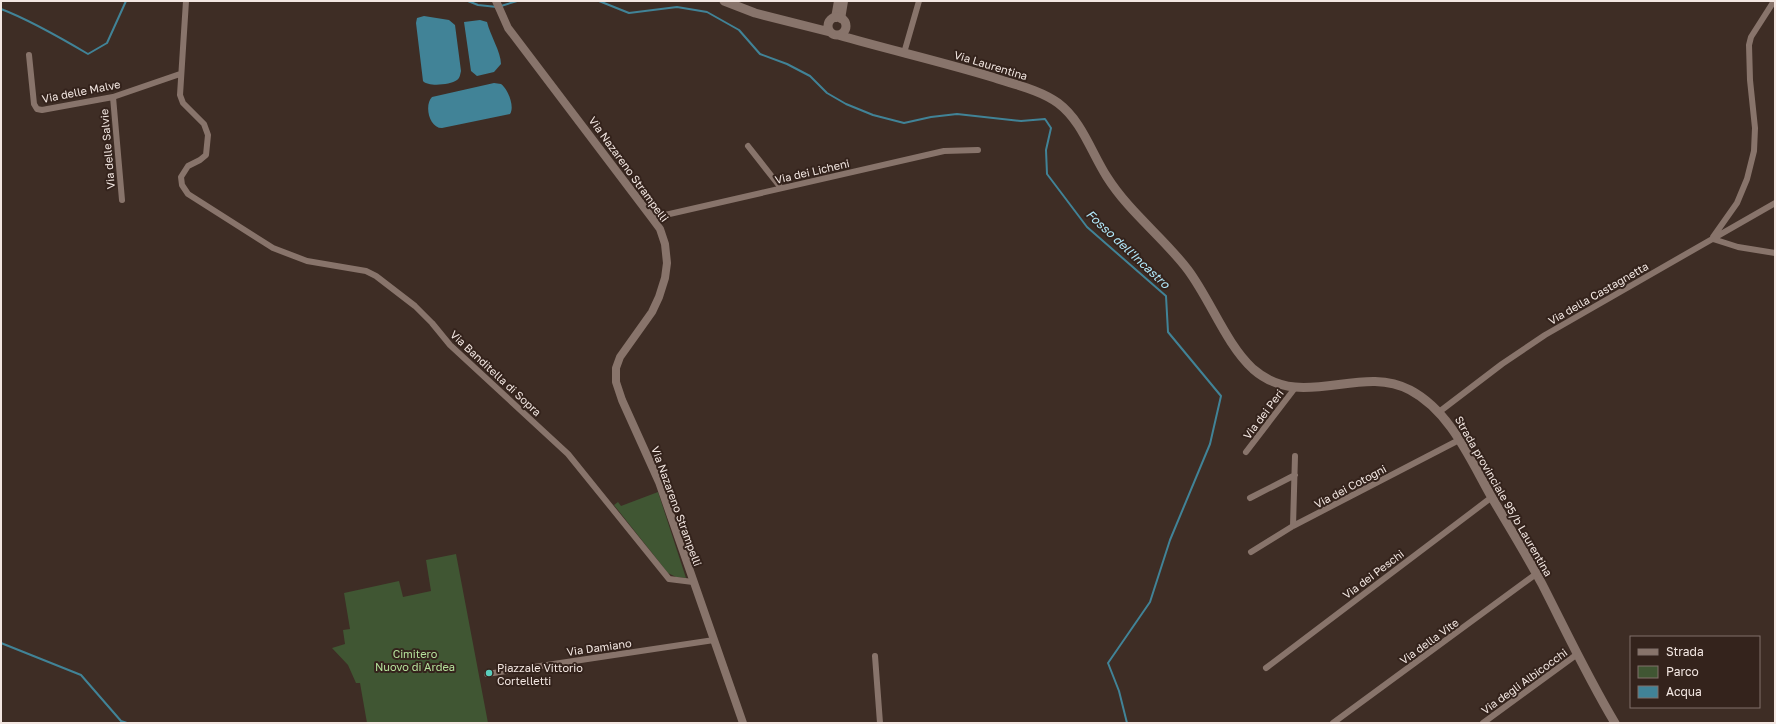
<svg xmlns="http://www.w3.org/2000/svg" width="1776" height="724" font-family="'Golos Text',sans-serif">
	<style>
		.green { fill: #405633 }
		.water { fill: #418397 }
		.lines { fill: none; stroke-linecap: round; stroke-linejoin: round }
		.stream { stroke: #418397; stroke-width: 2 }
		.minor { stroke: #88746b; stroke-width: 6 }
		.tertiary { stroke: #88746b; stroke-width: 8 }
		.secondary { stroke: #88746b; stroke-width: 9 }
		.poi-dot { fill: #5acebd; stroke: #34231c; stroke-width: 1.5 }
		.labels { text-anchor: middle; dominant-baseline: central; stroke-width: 4; stroke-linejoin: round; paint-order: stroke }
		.street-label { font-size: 11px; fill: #f3e7e2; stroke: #34231c }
		.park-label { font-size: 11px; fill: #b4e09b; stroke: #34231c }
		.poi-label { font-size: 11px; fill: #f3e7e2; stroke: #34231c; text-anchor: start }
		.water-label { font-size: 12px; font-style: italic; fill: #b1e8fb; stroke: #34231c }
	</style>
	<rect width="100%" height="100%" fill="#3e2d25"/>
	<path class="green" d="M658,492l28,86 -10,-1 -8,-4 -54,-68 4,-3 3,4z
		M456,554l32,169h-121l-7,-40h-4l-8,-18 -16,-17 13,-4 -2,-14 7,-1 -6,-36 55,-12 4,16 28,-6 -5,-31z"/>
	<path class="water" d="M424,16l25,4 6,5 6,46c-1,4 -1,7 -4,9 -7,5 -29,7 -34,1l-7,-58 1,-5z
		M480,20l7,2c3,13 14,30 14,42l-7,8 -17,4 -6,-5 -7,-49z
		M494,83l7,1c7,5 14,23 9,30l-68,14c-13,0 -18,-23 -10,-31z"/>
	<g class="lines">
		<path class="stream" d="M468,1l10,4 19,2
			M599,1l30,12 48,-6 30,5 32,18 21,24 27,10 23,12 17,17 19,11 27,11 31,8 27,-6 26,-3 64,7 24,-2 6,9 -5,22 1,24 40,53 79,69 2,36 53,64 -11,48 -40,96 -20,62 -42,61 11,28 8,32
			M501,6l16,-5
			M1,9c29,11 60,29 87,45l19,-11 19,-42
			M1,643l80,32 40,46 6,2"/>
		<path class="minor" d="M186,1l-6,94 3,8 21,21 4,11 -2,20 -6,5 -12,6 -7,11 1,8 6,9 85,54 34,13 59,10 10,5 39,30 17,17 18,22 118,109 101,125 24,3
			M1774,1l-23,36 -2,8 1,35 5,48 -1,23 -7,28 -10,24 -24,34v2l25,8 37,6
			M904,53l15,-52
			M29,55l5,49 3,5 5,1 71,-13 67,-23
			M113,97l9,103
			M748,146l33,42
			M652,218l292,-67 34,-1
			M1439,412l63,-48 43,-29 230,-132
			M1246,452l49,-64
			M1250,498l45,-23
			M1293,526l2,-70
			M1251,552l42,-26 166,-86
			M875,656l5,67
			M1266,668l226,-171
			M487,674l227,-34
			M1333,723l203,-149
			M1483,723l93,-68"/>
		<path class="tertiary" d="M496,1l12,27 144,190 8,11 5,15 2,19 -2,15 -6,19 -7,15 -32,45 -4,11v14l6,18 37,82 84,241
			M835,18l3,-17
			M841,19l3,-18"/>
		<path class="secondary" d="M724,1l31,12 75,19
			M828 26a9 9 0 1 1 18 0a9 9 0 1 1-18 0Z
			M838,35c52,15 105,27 157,43 21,7 45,12 63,25 24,18 33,49 49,74 22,35 57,61 81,93 23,31 38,74 65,99 49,43 107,-6 157,21 40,21 60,69 81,106 17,29 35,58 51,88 24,47 46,94 73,139"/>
	</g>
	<circle class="poi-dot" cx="489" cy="673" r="4"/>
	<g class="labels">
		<g class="street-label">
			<text transform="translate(991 65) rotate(17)">Via Laurentina</text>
			<text transform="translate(81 91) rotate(-11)">Via delle Malve</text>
			<text transform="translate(107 149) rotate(-95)">Via delle Salvie</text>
			<text transform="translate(629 169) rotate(54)">Via Nazareno Strampelli</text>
			<text transform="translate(812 171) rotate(-13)">Via dei Licheni</text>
			<text transform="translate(1598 293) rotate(-30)">Via della Castagnetta</text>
			<text transform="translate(496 373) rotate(43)">Via Banditella di Sopra</text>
			<text transform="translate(1263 414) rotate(-53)">Via dei Peri</text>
			<text transform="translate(1350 486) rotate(-28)">Via dei Cotogni</text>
			<text transform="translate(1504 496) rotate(60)">Strada provinciale 95/b Laurentina</text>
			<text transform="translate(677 506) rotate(70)">Via Nazareno Strampelli</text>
			<text transform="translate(1373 574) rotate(-37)">Via dei Peschi</text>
			<text transform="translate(1429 641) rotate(-36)">Via della Vite</text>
			<text transform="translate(599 647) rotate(-8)">Via Damiano</text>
			<text transform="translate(1524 681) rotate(-36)">Via degli Albicocchi</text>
		</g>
		<g class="park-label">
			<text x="415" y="653">Cimitero<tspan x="415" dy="13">Nuovo di Ardea</tspan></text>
		</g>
		<g class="poi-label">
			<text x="497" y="667">Piazzale Vittorio<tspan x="497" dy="13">Cortelletti</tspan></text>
		</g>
		<g class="water-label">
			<text transform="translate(1128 249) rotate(43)">Fosso dell'Incastro</text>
		</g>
	</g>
	<rect width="1776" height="724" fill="none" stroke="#f3e7e2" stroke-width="4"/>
	<rect x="1630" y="636" width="130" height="72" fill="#34231c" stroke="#80716b"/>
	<rect x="1638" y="649" width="20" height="6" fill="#88746b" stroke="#80716b"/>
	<text x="1666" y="656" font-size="12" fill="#f3e7e2">Strada</text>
	<rect x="1638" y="666" width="20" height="12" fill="#405633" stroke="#80716b"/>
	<text x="1666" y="676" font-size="12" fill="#f3e7e2">Parco</text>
	<rect x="1638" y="686" width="20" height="12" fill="#418397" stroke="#80716b"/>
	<text x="1666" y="696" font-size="12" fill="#f3e7e2">Acqua</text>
</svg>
